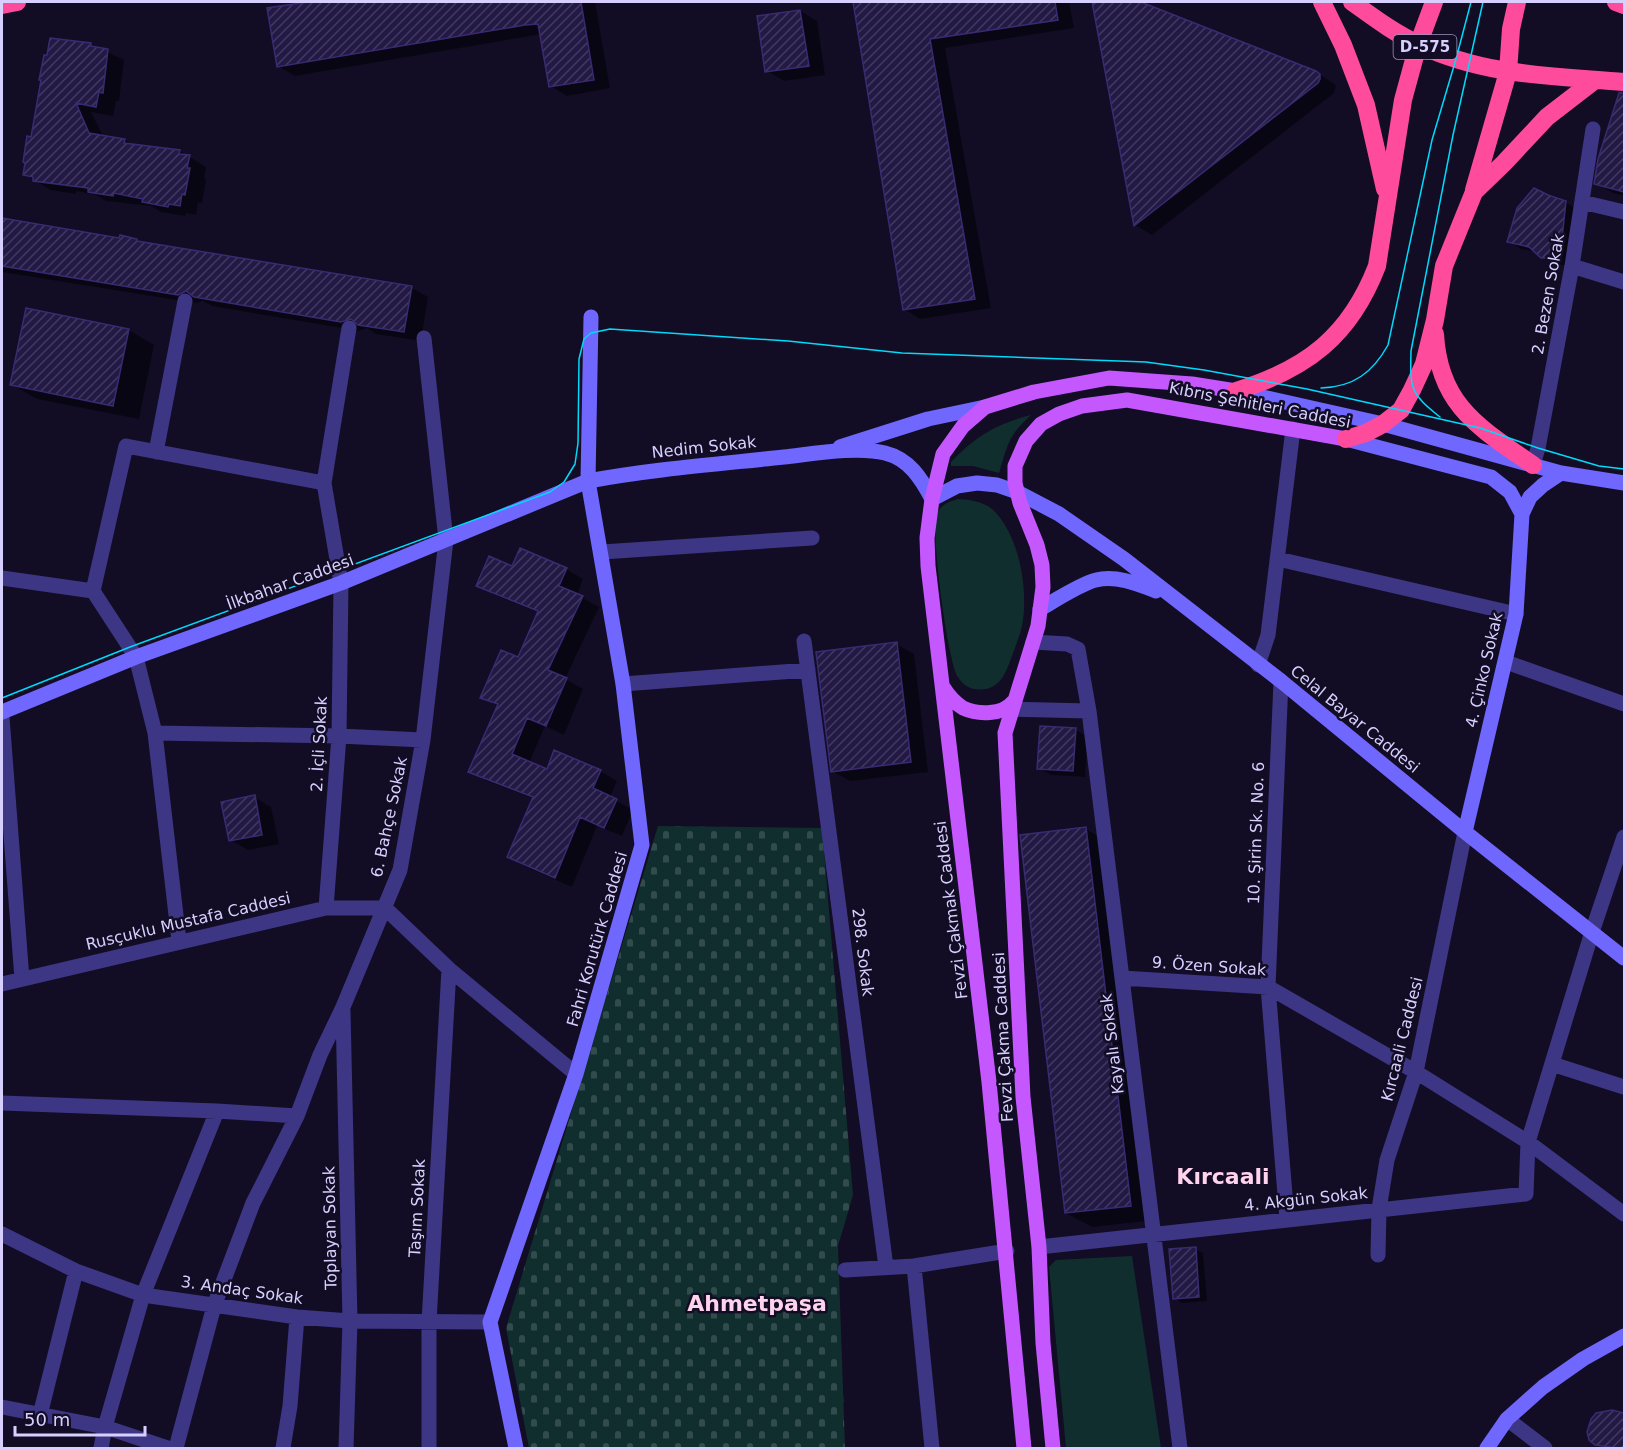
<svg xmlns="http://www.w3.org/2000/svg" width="1626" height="1450" font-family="'DejaVu Sans',sans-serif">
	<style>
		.green { fill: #102e2e }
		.cemetery { fill: url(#cemetery-stones) }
		.shadow { fill: #0007 }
		.building { fill: url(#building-hatch); stroke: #3a2a72; stroke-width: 1.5 }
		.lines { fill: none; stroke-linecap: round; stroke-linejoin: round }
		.street { stroke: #3c3685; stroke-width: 15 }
		.secondary { stroke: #7067ff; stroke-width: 15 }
		.primary { stroke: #c557ff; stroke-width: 15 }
		.highway { stroke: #ff4b9c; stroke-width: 18 }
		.tram { stroke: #00dafb; stroke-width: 1.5 }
		.labels { text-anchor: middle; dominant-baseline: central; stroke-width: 5; stroke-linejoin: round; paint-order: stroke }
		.shield { fill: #120d24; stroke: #9c96bd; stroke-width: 1.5 }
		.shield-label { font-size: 15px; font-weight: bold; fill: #d7d0ff }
		.street-label { font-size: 16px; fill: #d7d0ff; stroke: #120d24 }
		.district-label { font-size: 22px; font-weight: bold; fill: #ffd2ed; stroke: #120d24 }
	</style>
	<defs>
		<pattern id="cemetery-stones" width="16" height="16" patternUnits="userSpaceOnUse" patternTransform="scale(1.5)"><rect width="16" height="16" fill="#102e2e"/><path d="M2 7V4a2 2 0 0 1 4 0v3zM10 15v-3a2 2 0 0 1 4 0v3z" fill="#324b4d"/></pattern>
		<pattern id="building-hatch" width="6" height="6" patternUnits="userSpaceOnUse" patternTransform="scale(1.5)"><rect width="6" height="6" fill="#231945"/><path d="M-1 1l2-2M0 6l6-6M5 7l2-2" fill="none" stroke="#423961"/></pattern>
	</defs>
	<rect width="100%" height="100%" fill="#120d24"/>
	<path class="green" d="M1031,415c-23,21 -23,29 -32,58l-26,-7h-22v-4c25,-26 45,-38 80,-47z
		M958,499c12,1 24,2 34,10 28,25 38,86 29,121 -2,8 -6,17 -9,26 -5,13 -10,31 -27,33 -12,2 -21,-2 -27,-12 -10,-14 -28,-147 -21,-163 4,-10 12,-12 21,-15z
		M1132,1256l29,192h-95l-17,-181 7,-7z"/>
	<path class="cemetery" d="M658,826l164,2 31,367 -15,51 7,202h-316l-23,-120z"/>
	<path class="shadow" d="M318,2h277l15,86 -43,8 -16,-10 -9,-52 -247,42 -17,-10 -9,-56z
		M854,2h215l5,26 -129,20 46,260 -71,11 -16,-10z
		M1089,2h48l179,70 20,13 -2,8 -182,142 -17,-10 -40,-218z
		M800,11l17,10 8,54 -41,6 -17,-10z
		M91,44l33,16 -5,41h-3l-3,15 -22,-4 12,24 22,4 8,5 47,6 26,16 -2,11 2,2 -4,23 -4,-1 -2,13 -10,-2 -1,3 -24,-4 -10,-6 -45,-5 -10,-6 -20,-4v3l-25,-4 -26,-15 8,-37z
		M1616,108l8,2v86l-11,-3 -17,-10z
		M1565,202l13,7 -6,56h-17l-18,-13 -16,-3 -12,-7z
		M2,220l135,20 4,3 271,45 16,9 -7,44 -45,-7 -9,-6 -8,3 -147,-25 -9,-5 -8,2 -193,-31z
		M27,309l102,21 25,15 -15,74 -102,-20 -26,-15z
		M513,568l53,1 17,10 -6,16 22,12 -34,72 18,10 -19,46 -19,-9 -16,37 19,8h52l17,10 -7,16 23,13 -11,26 -25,-10 -25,61 -46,-20 -17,-10 25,-58 -47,-18 -17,-10 28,-65 -16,-9 36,-38 21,-46 -44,-18 -17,-10z
		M896,644l18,10 14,118 -78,9 -18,-10z
		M1076,730l12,7 -3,40 -34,-2 -13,-7z
		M254,797l17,10 8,37 -31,6 -17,-10z
		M1086,829l25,15 45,376 -64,7 -26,-14z
		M1195,1249l8,4 4,48 -25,2 -8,-5z
		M1603,1412l21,3v33h-19l-9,-5z"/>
	<path class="building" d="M308,2h273l13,78 -45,7 -11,-63 -13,1 -248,42 -10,-59z
		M853,2h202l3,18 -128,19 45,260 -72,11z
		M1092,2h49l175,69 4,3v5l-2,4 -184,143z
		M800,10l9,56 -44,6 -8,-56z
		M50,38l41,5v3l17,3 -5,44 -4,-1 -3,15 -20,-4 13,30 36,6 -1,4 56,7 -1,4 11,1 -3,13h3l-5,27 -3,-1 -2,12 -11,-2 -1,3 -26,-5 1,-3 -29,-6 -1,3 -25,-4v-4l-55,-7v-4l-10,-2 2,-12 -2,-1 4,-26 4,1 10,-57h-2l5,-25h3z
		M1619,93h5v99l-30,-8 4,-25z
		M1534,188l14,7 18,6 -6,57h-19l-12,-11 -22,-5 10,-34z
		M2,218l117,20 1,-3 17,4v2l275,45 -8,46 -46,-7 -7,-6 -10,3 -147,-25 -8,-6 -8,4 -176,-29z
		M26,308l103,21 -16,77 -103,-21z
		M520,548l47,20 -8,18 24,10 -35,74 19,8 -21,48 -19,-8 -15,36 35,15 7,-19 47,20 -8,18 24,11 -13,29 -24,-11 -25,61 -48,-21 26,-60 -65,-25 30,-68 -18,-6 21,-48 17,7 20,-46 -62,-25 13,-30 23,10z
		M897,642l14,120 -80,10 -15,-120z
		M1040,726l36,2 -3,43 -36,-2z
		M255,795l7,40 -33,6 -8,-39z
		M1086,827l45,379 -66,7 -45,-378z
		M1196,1247l3,50 -26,2 -4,-50z
		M1612,1410l12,3v36l-29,-4 -6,-5 -2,-8 4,-13 5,-6z"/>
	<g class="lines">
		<path class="street" d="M1582,202l42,10
			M1572,266l52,16
			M156,452l29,-151
			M1533,465l5,-17 34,-182 21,-137
			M602,552l210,-14
			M1278,559l238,55
			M2,578l91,13
			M93,591l43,66 19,76 24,208
			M93,591l33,-145 198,37
			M804,641l82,626
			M1033,642l34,2 11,5 11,62
			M1506,662l118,42
			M1258,665l10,-30 25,-206
			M1281,681l-13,306 19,232
			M623,684l185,-14
			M1011,709l78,2 91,737
			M2,717l20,262
			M155,733l184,3 84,4
			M326,908l13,-172 2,-153 -17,-100 25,-155
			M1122,978l146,9 148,85 112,70 96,72
			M2,984l324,-76h59l64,61 127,105
			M343,1011l7,310 -4,127
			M1552,1064l72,23
			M2,1103l215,8 80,5
			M2,1234l74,37 67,24 154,22 53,4 140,1
			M1039,1247l487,-53 2,-52 64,-210 32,-95
			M1378,1255l1,-46 8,-49 29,-88 49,-240
			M914,1266l18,182
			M845,1270l69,-4 93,-15
			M2,1407l103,20 63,21
			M40,1415l36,-144
			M1507,1419l38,29
			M101,1448l4,-21 38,-132 74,-184
			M176,1448l38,-142 39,-103 44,-87 23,-61 23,-48 57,-137 23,-130 23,-200 -22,-202
			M283,1448l7,-42 7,-89
			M429,1448v-126l20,-353"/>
		<path class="secondary" d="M1236,391l147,33 178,49 63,10
			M1346,439l145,38 19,15 12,22
			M840,447l88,-28 57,-12
			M1040,609c14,-8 42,-26 56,-29 20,-5 42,4 60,11
			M2,712l134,-55 205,-74 247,-102c65,-12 131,-17 196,-24 28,-3 73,-11 101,-4 24,6 36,25 47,46l25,-13 20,-3 20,2 20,7 42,22 65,45 157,122 184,151 159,126
			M1465,832l51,-218 6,-100 8,-17 13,-12 18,-12
			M516,1448l-26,-126 86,-248 66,-229 -19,-161 -35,-203 3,-164
			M1487,1448l20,-29 36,-32 40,-28 41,-23"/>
		<path class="primary" d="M943,687c5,8 12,16 20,21 15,7 40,7 50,-6
			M1024,1448l-35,-366 -61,-516 -1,-28 5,-39 11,-45 20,-28 22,-19 49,-15 75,-14 83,6 44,7
			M1053,1448l-10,-105 -4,-96 -16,-150 -18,-364 33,-107 5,-39 -1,-22 -5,-20 -17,-42 -5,-20v-17l11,-25 15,-17 18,-10 23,-8 45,-6 219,39"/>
		<path class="highway" d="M1322,2l21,43 23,60 19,84
			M1352,2c21,15 42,31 66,42 65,32 136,32 206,38
			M1616,2l8,3
			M2,5l15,-3
			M1474,190l34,-118 3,-43 6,-27
			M1435,334c4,72 45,94 98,131
			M1236,391c71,-22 114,-55 141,-125l26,-166 15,-55 16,-43
			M1346,439l20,-6 17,-9 18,-14 11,-20 12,-26 11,-44 9,-54 30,-74 30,-29 43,-46 48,-37"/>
		<path class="tram" d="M1321,388c33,-1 52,-16 67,-43l44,-205 24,-81 15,-57
			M1440,417c-30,-24 -30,-28 -29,-66l42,-216 30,-133
			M2,698l128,-51 420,-155 14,-10 11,-18 3,-21 1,-84 5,-20 7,-6 19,-4 178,12 114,12 244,9 58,8 103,19 173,39 58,20 61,18 25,3"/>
	</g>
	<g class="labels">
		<rect class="shield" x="1393.5" y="35" width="63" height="24" rx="4.5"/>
		<g class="shield-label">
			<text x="1425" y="47">D-575</text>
		</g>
		<g class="street-label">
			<text transform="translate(1548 294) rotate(-80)">2. Bezen Sokak</text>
			<text transform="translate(1260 405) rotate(11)">Kıbrıs Şehitleri Caddesi</text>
			<text transform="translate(704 447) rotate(-6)">Nedim Sokak</text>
			<text transform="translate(290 582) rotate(-20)">İlkbahar Caddesi</text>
			<text transform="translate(1484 670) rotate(-77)">4. Çinko Sokak</text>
			<text transform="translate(1355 719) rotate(39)">Celal Bayar Caddesi</text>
			<text transform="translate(319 744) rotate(-87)">2. İçli Sokak</text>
			<text transform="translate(389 817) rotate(-78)">6. Bahçe Sokak</text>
			<text transform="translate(1256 833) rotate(-88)">10. Şirin Sk. No. 6</text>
			<text transform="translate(951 910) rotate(-97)">Fevzi Çakmak Caddesi</text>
			<text transform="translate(188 921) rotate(-13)">Rusçuklu Mustafa Caddesi</text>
			<text transform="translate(597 939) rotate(-74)">Fahri Korutürk Caddesi</text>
			<text transform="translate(863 952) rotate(83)">298. Sokak</text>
			<text transform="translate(1209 966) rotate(4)">9. Özen Sokak</text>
			<text transform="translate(1003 1037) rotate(-93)">Fevzi Çakma Caddesi</text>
			<text transform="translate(1402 1039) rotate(-76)">Kırcaali Caddesi</text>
			<text transform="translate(1112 1044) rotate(-97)">Kayalı Sokak</text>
			<text transform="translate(1306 1199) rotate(-6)">4. Akgün Sokak</text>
			<text transform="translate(417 1208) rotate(-87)">Taşım Sokak</text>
			<text transform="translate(330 1228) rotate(-91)">Toplayan Sokak</text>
			<text transform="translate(242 1290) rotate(8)">3. Andaç Sokak</text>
		</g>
		<g class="district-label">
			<text x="1223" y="1176">Kırcaali</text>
			<text x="757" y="1303">Ahmetpaşa</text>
		</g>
	</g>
	<rect width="1626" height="1450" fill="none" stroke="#d7d0ff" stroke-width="6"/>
	<path d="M15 1426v9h130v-9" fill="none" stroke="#d7d0ff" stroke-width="3"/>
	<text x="24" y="1426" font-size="18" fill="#d7d0ff" stroke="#120d24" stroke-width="4.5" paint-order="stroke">50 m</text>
</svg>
